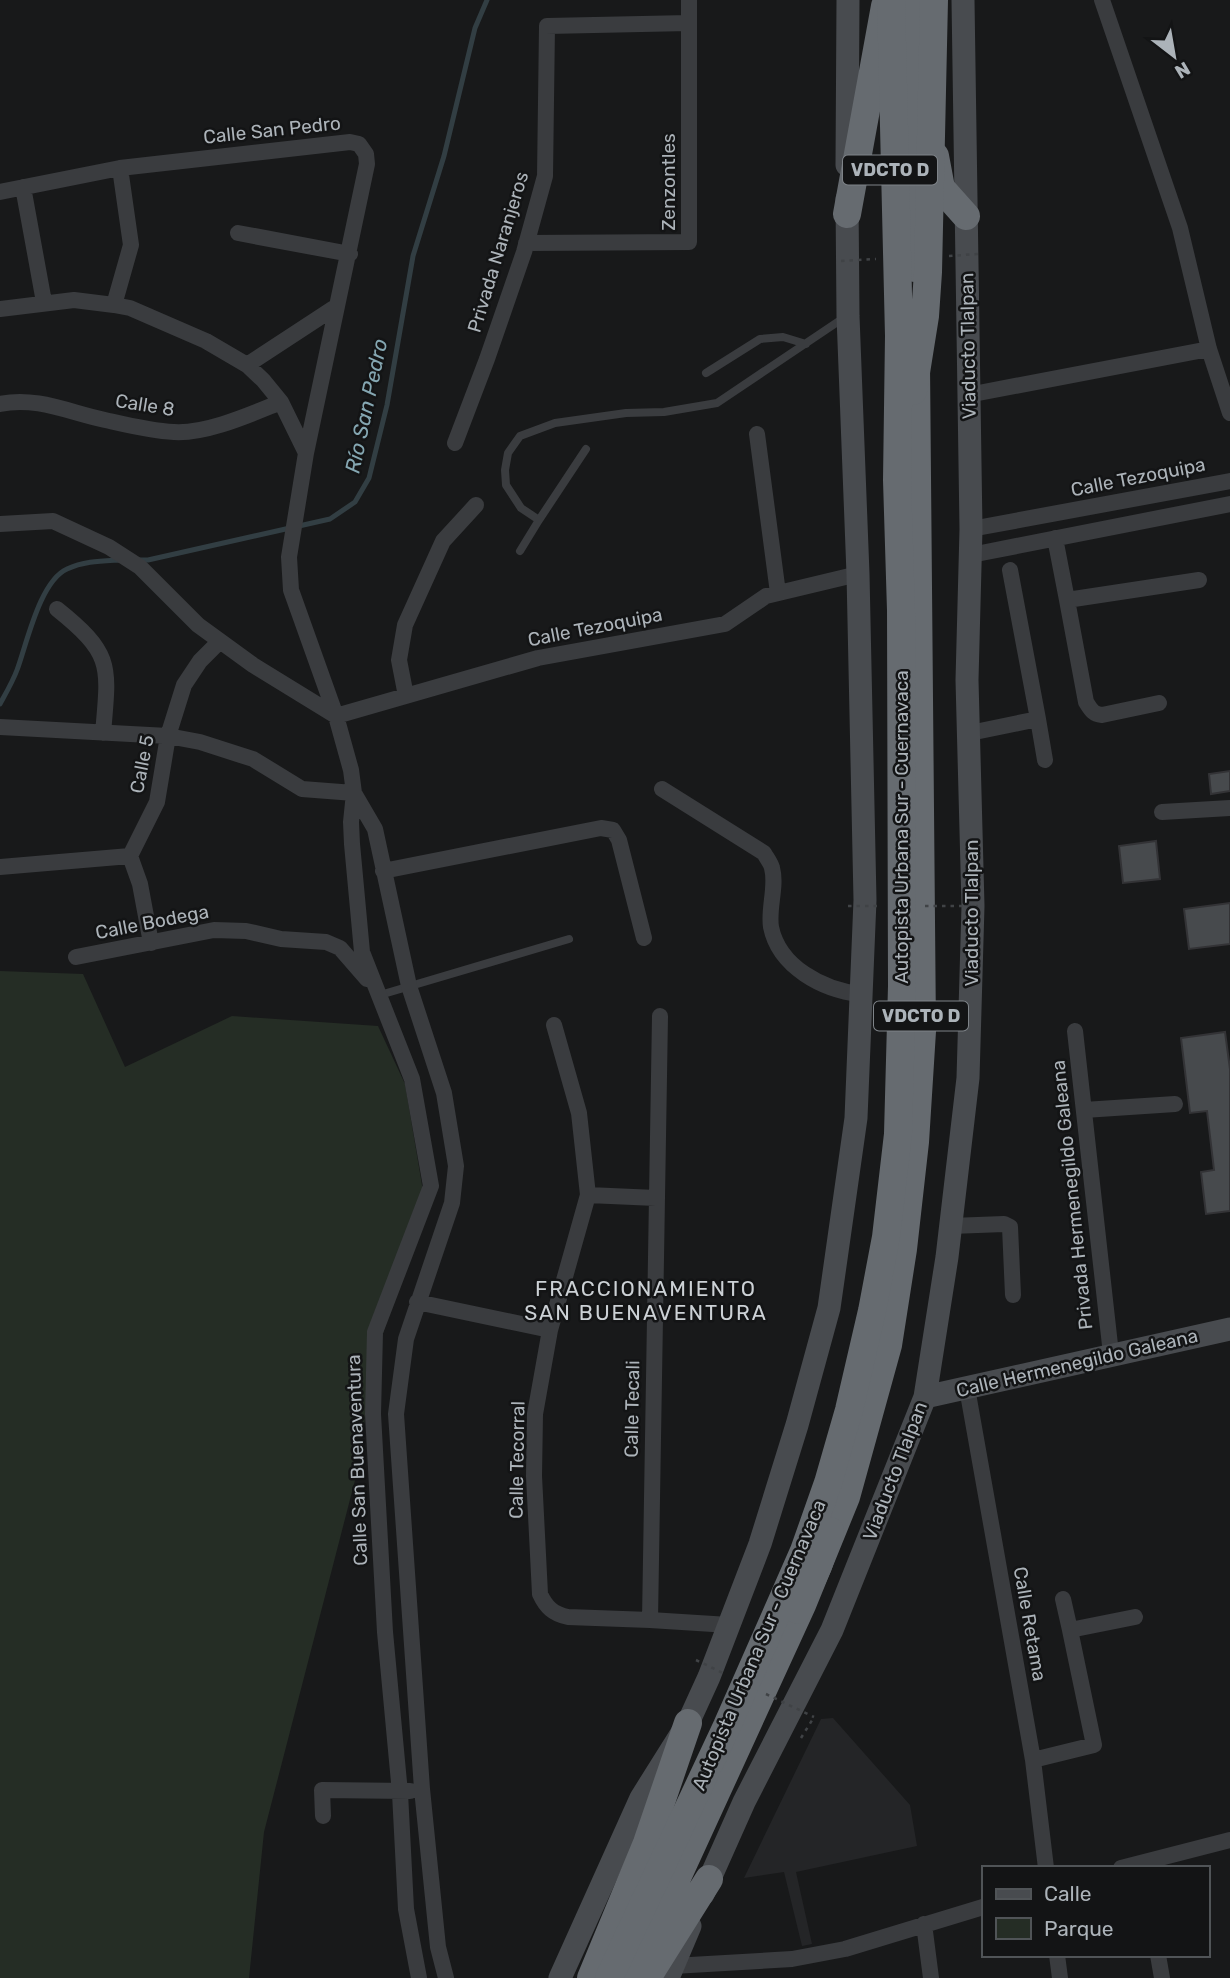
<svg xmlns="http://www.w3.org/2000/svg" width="1230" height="1978" font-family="Rubik,sans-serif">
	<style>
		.built { fill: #242527 }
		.green { fill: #252d25 }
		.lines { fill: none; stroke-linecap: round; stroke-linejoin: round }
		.stream { stroke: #323e43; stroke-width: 5 }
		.building { fill: #474a4d; stroke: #333336; stroke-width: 2 }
		.path { stroke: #404346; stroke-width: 2.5; stroke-dasharray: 3.5 5; stroke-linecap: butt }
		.lane { stroke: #3a3c3f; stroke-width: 8 }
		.street { stroke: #3a3c3f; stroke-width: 16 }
		.secondary { stroke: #484b4f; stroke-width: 23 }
		.highway { stroke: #666b70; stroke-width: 28 }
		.path-bridge { stroke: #404346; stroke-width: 2.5; stroke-dasharray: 3.5 5; stroke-linecap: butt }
		.highway-bridge { stroke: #666b70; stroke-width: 28 }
		.labels { text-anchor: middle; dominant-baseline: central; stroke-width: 5; stroke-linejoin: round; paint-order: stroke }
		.shield { fill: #131415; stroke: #7e8388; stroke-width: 2 }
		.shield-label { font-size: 18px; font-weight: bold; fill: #acb3b9 }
		.street-label { font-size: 19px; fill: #acb3b9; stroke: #131415 }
		.water-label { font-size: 21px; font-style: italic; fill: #85a7b2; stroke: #131415 }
		.neighbourhood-label { font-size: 21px; letter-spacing: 2px; fill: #ccd1d5; stroke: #131415 }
	</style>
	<rect width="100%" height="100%" fill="#18191a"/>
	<path class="built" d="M833,1718l77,87 7,41 -121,26 16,72 -10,2 -18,-74 -40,6 77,-159z"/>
	<path class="green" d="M0,971l83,3 42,93 107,-51 146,10 27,58 20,119 -56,174 -8,80 -97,375 -15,146h-249z"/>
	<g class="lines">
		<path class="stream" d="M137,560h11l182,-41 25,-17 14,-24 18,-73 26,-149 31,-100 31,-128 12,-28
			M0,704c6,-11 13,-23 17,-34 10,-27 23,-89 50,-101 17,-8 35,-8 53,-9"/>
	</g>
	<path class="building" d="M1230,771v20l-19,3 -2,-20z
		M1156,841l4,38 -37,4 -4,-37z
		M1230,903v41l-41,5 -5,-40z
		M1225,1032l5,37v142l-24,3 -5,-42 13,-2 -7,-59 -17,2 -9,-75z"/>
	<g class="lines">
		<path class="path" d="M801,1738l13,-21"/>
		<path class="lane" d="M706,373l54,-34 23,-2 23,7
			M586,449l-47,71 -18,-12 -15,-23 -1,-15 3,-17 12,-17 35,-13 71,-10 38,-1 53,-9 128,-86
			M520,551l19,-31
			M380,995l189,-56"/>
		<path class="street" d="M1102,0l78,228 29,121 21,64
			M23,187l21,115
			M0,192l120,-24 230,-26 9,2 7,10 1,10 -61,289
			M238,233l112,21
			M526,243l163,-1v-242
			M114,305l17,-60 -11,-77
			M0,309l74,-9 40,5 16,3 76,33 41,24 16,15 18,22 25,51 -17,104 2,33 45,126 15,54 3,23 -3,29 1,22 10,108 50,127 19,107 -56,146 -2,82 12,218 15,161 6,116 13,69
			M247,365l90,-59
			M968,395l241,-46
			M0,404c36,-8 71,9 105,16 22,5 46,11 69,12 33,2 77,-18 107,-30
			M757,434l21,159
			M455,443l32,-84 37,-107 21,-76 2,-150 142,-3
			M0,524l53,-3 56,26 31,20 58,58 55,40 83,51 202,-58 187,-34 41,-28 92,-22
			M971,529l259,-48
			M1055,538l12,62
			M971,555l259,-51
			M57,609c56,45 52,56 46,124
			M406,696l-7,-36 6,-35 38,-84 33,-36
			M1159,703l-57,12c-9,-1 -11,-5 -16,-13l-19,-102 132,-20
			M1038,719l7,41
			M0,727l168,9 32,6 53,17 49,30 52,4
			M970,733l68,-14 -28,-149
			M662,789l102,64c2,4 7,10 8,15 5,18 -4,40 -1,59 8,40 52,63 89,67
			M354,793l21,36 34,157 35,107 12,73 -4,37 -46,136 -10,75 26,375 16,158 8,31
			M1162,812l68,-4
			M0,867l130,-11
			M383,871l218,-43 12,2 6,10 25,98
			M151,943l-11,-59 -10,-28 27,-54 11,-66 16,-51 16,-24 20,-20
			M76,957l138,-27 32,1 35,8 45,3 14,6 27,31
			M554,1025l25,88 9,82 -38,135 -15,84 -1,62 6,118c6,13 13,20 28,23l82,3 79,5
			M1075,1031l36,323
			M1084,1110l91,-6
			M588,1195l68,3
			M951,1226l53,-2 6,3 3,68
			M417,1302l133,28
			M967,1388l66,372 13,108
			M1063,1599l7,31
			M650,1620l10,-604
			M1033,1760l61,-15 -24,-115 65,-13
			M323,1816l-1,-26 88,1
			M1121,1868l109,-28
			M924,1924l7,54
			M1057,1955l3,23
			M1158,1955l4,23
			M673,1966l119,-7 53,-10 138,-42"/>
		<path class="secondary" d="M847,165l1,-165
			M925,1397l305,-68
			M703,1894l41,-92 88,-172 93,-233 22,-140 21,-179 5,-172 -6,-226 4,-151 -8,-529
			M560,1978l81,-180 47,-75 21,-46 51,-133 37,-119 32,-117 27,-190 9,-218 -7,-326 -10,-258 -1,-117
			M668,1978l22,-52"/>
		<path class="highway" d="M910,0l5,268
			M935,156l6,32 25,28
			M847,214l38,-208
			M650,1973l59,-94
			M591,1978l56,-135 41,-120
			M631,1978l171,-373 44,-108 42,-152 15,-96 12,-107 7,-111 -6,-666"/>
		<path class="path-bridge" d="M949,256l29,-2
			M841,261l35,-2
			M848,906h32
			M925,906h53
			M696,1660l29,14
			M766,1694l48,23"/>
		<path class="highway-bridge" d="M913,391l12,-75 3,-44 6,-272
			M798,1610l20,-44 12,-35
			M609,1978l118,-252 77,-175 24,-68 21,-73 23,-99 14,-74 12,-103 4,-148 -1,-376 -4,-130 2,-144 -8,-336"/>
	</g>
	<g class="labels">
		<g class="shield">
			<rect x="843" y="155.5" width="94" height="29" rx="5"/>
			<rect x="874" y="1001.5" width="94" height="29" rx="5"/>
		</g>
		<g class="shield-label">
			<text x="890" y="170">VDCTO D</text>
			<text x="921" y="1016">VDCTO D</text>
		</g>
		<g class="street-label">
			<text transform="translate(272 130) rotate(-6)">Calle San Pedro</text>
			<text transform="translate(668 182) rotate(-90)">Zenzontles</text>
			<text transform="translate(498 252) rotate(-73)">Privada Naranjeros</text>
			<text transform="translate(968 346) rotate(-91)">Viaducto Tlalpan</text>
			<text transform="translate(145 405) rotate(9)">Calle 8</text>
			<text transform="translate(1138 477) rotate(-11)">Calle Tezoquipa</text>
			<text transform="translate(595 627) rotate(-11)">Calle Tezoquipa</text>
			<text transform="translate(142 764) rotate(-79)">Calle 5</text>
			<text transform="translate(901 827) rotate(-90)">Autopista Urbana Sur - Cuernavaca</text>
			<text transform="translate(971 913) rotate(-90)">Viaducto Tlalpan</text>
			<text transform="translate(152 922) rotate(-11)">Calle Bodega</text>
			<text transform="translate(1072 1195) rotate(-96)">Privada Hermenegildo Galeana</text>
			<text transform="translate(1077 1363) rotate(-13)">Calle Hermenegildo Galeana</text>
			<text transform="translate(632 1409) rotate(-89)">Calle Tecali</text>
			<text transform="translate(357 1460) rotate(-92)">Calle San Buenaventura</text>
			<text transform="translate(517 1460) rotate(-89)">Calle Tecorral</text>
			<text transform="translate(895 1471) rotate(-69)">Viaducto Tlalpan</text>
			<text transform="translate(1030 1624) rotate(80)">Calle Retama</text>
			<text transform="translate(759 1645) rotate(-67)">Autopista Urbana Sur - Cuernavaca</text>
		</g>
		<g class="water-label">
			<text transform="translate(366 406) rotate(-78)">Río San Pedro</text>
		</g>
		<g class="neighbourhood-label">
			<text x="646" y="1288">FRACCIONAMIENTO<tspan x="646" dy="24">SAN BUENAVENTURA</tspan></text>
		</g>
	</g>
	<rect x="982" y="1866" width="228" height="91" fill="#131415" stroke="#505457" stroke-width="2"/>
	<rect x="996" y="1889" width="35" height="10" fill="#484b4f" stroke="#505457" stroke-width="2"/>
	<text x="1044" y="1901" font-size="21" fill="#acb3b9">Calle</text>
	<rect x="996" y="1918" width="35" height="21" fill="#252d25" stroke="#505457" stroke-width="2"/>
	<text x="1044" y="1936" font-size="21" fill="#acb3b9">Parque</text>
	<g transform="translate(1174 56) rotate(149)" stroke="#131415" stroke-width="5" paint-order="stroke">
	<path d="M0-5L12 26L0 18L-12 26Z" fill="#acb3b9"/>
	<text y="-10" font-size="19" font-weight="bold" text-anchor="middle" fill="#acb3b9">N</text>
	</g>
</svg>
